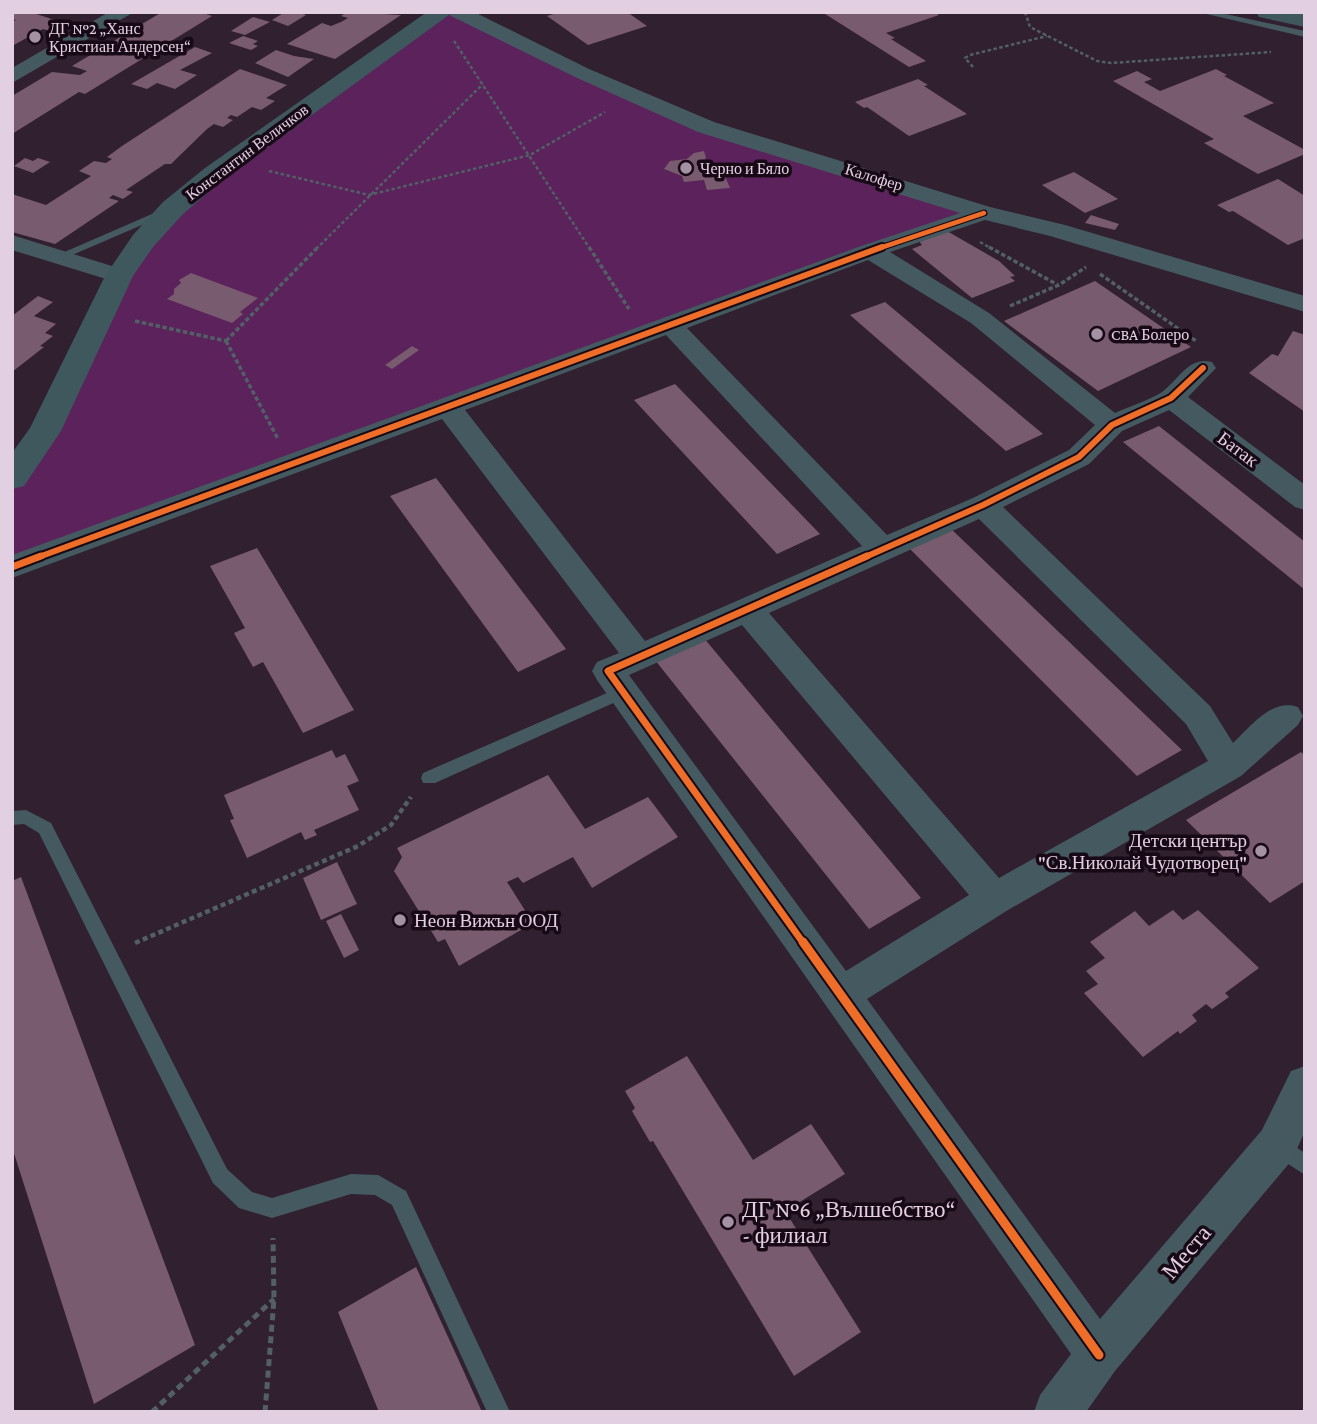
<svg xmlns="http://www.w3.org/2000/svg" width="1317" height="1424" font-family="'Crimson Pro',serif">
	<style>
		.green { fill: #5b225b }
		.building { fill: #795b6f }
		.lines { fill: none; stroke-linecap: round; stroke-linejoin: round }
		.path-far3 { stroke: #535f66; stroke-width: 2.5; stroke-dasharray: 3.5 2.5; stroke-linecap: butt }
		.path-far2 { stroke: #535f66; stroke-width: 3.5; stroke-dasharray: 4.5 2.5; stroke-linecap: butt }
		.path-far1 { stroke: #535f66; stroke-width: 4.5; stroke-dasharray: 5 3.5; stroke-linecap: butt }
		.path { stroke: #535f66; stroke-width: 5; stroke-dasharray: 7 4.5; stroke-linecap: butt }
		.service { fill: #455960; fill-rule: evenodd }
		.minor { fill: #455960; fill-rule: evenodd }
		.secondary { fill: #3e585e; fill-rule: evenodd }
		.cycleway-far3-casing { stroke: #170916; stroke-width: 7 }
		.cycleway-far2-casing { stroke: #170916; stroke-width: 10 }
		.cycleway-far1-casing { stroke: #170916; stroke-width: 11 }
		.cycleway-casing { stroke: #170916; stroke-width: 13 }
		.cycleway-far3 { stroke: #ee6e29; stroke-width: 4.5 }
		.cycleway-far2 { stroke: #ee6e29; stroke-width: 6 }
		.cycleway-far1 { stroke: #ee6e29; stroke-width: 7 }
		.cycleway { stroke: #ee6e29; stroke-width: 9 }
		.poi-dot { fill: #a492a4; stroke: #170916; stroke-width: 2.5 }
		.labels { text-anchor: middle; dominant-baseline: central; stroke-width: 7; stroke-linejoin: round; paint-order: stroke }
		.far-poi-label { font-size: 16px; fill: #e3cfe2; stroke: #170916; text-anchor: start }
		.far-street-label { font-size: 16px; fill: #e3cfe2; stroke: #170916 }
		.street-label { font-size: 19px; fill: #e3cfe2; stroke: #170916 }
		.poi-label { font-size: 19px; fill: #e3cfe2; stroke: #170916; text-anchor: end }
		.near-poi-label { font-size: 23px; fill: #e3cfe2; stroke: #170916; text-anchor: start }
		.near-street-label { font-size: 23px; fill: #e3cfe2; stroke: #170916 }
	</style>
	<rect width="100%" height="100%" fill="#302030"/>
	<path class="green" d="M458,12l175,83 351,118 -972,353v-88l89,-164 72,-106 265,-191z"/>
	<path class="building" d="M12,12h18l34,11 -14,8 -7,-2 -31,17v-24l4,-2 -4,-1z
		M162,12h38l12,4 -127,78 -6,-2 -67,42v-38l40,-24 28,3 7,-4 -15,-5z
		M285,12h12l9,3 -18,11 -16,-6z
		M347,12l54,3 -66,44 -48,-15 35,-21 9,3 10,-4 7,-4 -7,-2z
		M560,12h67l20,14 -59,19 -41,-29z
		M822,12h113l4,3 -53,18 9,5 -4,1 35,22 -17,6z
		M253,17l17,5 -25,13 -14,-4z
		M243,36l15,5 -5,3 5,2 -7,4 -22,-7z
		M195,47l17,6 -32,17 17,5 -22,14 -18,-6 -10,6 -16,-5z
		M276,50l18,6 20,3 -26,18 -33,-14z
		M240,69l47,16 -21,13 9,3 -14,9 -9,-3 -15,10 -6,-2 -4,3 6,2 -10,7 -9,-3 -7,5 -36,35h-6l-39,26 7,2 -10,7 -10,-4 -4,3 10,3 -64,43 -43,-12v-38l34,11 45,-29 -12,-5 15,-10 12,2 6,-4 -5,-2 15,-11z
		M1216,69l11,6 -3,1 50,27 -31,13 62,34v4l-47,20 -54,-31 10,-4 -101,-58 24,-10 15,8 -8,3 16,9z
		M918,79l10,6 -4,1 43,28 -58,22 -42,-29 -3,1 -9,-6z
		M704,151l2,7 -5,5 3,4h17l9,21 -23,2 -3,-10 -20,2 -2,-6 -18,-7 6,-8 17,-2 7,-6z
		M25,158l8,3 5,-3 12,4 -17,11 -19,-7z
		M1074,172l44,27 -33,14 -43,-28z
		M1278,179l27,17v42l-17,7 -55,-34 -4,1 -12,-7z
		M1091,215l28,9 -4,6 -30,-7z
		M947,231l52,30 16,15 -5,1 5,4 -43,17 -60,-49 10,-4 -3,-4z
		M191,273l67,25 -18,14 3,2 -11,9 -65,-24 7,-5v-5l7,-6 -2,-3z
		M1095,281l96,66 -93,44 -94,-70z
		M38,296l15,6 -19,14 22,8 -11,9 8,3 -13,10 4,1 -32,25v-56z
		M885,302l158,132 -37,17 -156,-136z
		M1293,331l12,4v77l-56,-39 23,-19 6,2z
		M412,346l7,4 -27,19 -7,-4z
		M675,384l145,150 -43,20 -143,-154z
		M1159,426l146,116v48l-182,-148z
		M436,478l130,171 -48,23 -128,-176z
		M947,525l235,225 -45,26 -232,-232z
		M257,548l97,162 -51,23 -40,-71 -10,5 -19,-34 11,-5 -35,-62z
		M703,637l218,261 -52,31 -214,-269z
		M332,750l4,8 9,-4 14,27 -12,5 12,24 -45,20 3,5 -12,5 -4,-8 -54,26 -17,-38 4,-1 -10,-24z
		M1301,752l4,4v125l-35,22 -84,-83z
		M548,775l37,54 63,-32 30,40 -86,51 -19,-31 -50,26 -5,-6 -11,5 26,41 -74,43 -14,-27 -7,3 -44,-71 8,-14 -5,-9z
		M337,862l20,42 -36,16 -18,-42z
		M21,877l174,468 -101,59 -82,-257v-266z
		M1173,910l10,10 15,-10 61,58 -34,25 4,4 -17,12 -6,-5 -14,11 5,6 -17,13 -2,-3 -35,26 -59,-64 14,-9 -12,-13 19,-13 -15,-16 45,-31 14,15z
		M341,914l18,36 -15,8 -18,-37z
		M687,1056l66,104 58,-36 34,50 -60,37 76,121 -67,44 -141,-235 -3,1 -18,-31 3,-3 -10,-17z
		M416,1267l44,96 22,49h-103l-41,-100z"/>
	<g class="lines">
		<path class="path-far3" d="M1025,12l5,15 67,34 14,2 160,-11
			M454,41l136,208
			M973,67l-8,-9 5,-3 77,-19
			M269,171l100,24 161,-40 75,-43
			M980,242l12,7
			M316,249l167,-165"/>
		<path class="path-far2" d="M589,247l40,62
			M989,247l69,38
			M1100,274l96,67
			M1010,306l49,-21 27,-18
			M135,321l91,20
			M226,341l92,-94
			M226,341l52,98"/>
		<path class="path-far1" d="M135,943l223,-97 33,-21 20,-28"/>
		<path class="path" d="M152,1412l122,-113
			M265,1412l9,-113 -1,-61"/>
		<path class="service" d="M1198,12h18l89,19v6z
			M168,207l6,3 -2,2 -109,47 -4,1 -6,-3z
			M623,686l6,2 2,4 -2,4 -194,87h-12l-2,-5 2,-5z
			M26,810l25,13 176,346 25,23 20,6 79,-24 27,1 28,16 104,221h-23l-95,-207 -17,-10 -24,-1 -79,24 -33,-10 -26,-25 -174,-350 -15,-9 -12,1v-14z
			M1277,1135l28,18v22l-35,-23 -3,-7 3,-7z"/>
		<path class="minor" d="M109,12h25l-122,71v-15z
			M448,12h26l115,57 125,53 276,85 75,18 240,71v16l-255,-76 -65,-16 -95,32 99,61 126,100c15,-7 33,-12 47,-21 17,-12 26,-36 50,-30l4,6 -28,29 117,88v25l-10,-3 -126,-97 -47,21 -33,33 -86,43 207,199 23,37c18,-17 39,-45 65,-36l5,9 -5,9 -57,51 -233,134 -141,89 233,320 162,-189 29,-59 14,-5v65l-13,29 -177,211 -29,41h-52l6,-17 31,-41 -474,-674 -5,-9 5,-9 22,-9 -177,-234 -430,159v-23l849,-309 99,-33 -262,-81 -123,-55 -124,-61zM868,260l103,63 124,102 -26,25 -96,48 -86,37 -200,-207zM666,335l196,211 -217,95 -180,-231zM979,519l207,205 22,37 -209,117 -230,-265zM742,625l227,270 -123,76 -217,-296z
			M12,235l116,36 3,5 -3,5 -9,2 -107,-33z"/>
		<path class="secondary" d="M427,12h26l-230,168 -40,34 -30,33 -20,29 -72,155 -37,55 -12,3v-36l18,-25 75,-152 28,-41 30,-33 42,-34z
			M1256,12l49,1v14l-46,-10z"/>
		<defs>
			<path id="cycleway-far3" d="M877,249l107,-36"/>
			<path id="cycleway-far2" d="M36,558l846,-311
				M863,558l120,-53 96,-48 33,-32 59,-27 32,-30"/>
			<path id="cycleway-far1" d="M12,567l29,-11
				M804,944l-196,-273 259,-115"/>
			<path id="cycleway" d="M803,942l296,413"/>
		</defs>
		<use href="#cycleway-far3" class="cycleway-far3-casing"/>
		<use href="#cycleway-far2" class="cycleway-far2-casing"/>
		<use href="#cycleway-far1" class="cycleway-far1-casing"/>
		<use href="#cycleway" class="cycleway-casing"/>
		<use href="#cycleway-far3" class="cycleway-far3"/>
		<use href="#cycleway-far2" class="cycleway-far2"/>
		<use href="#cycleway-far1" class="cycleway-far1"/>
		<use href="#cycleway" class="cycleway"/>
	</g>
	<g class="poi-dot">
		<circle cx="35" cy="37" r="7"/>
		<circle cx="686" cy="168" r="7"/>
		<circle cx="1097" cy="334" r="7"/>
		<circle cx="1261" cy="851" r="7"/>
		<circle cx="400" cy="920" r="7"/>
		<circle cx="728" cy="1222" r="7"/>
	</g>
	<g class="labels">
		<g class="far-poi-label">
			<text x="49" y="28">ДГ №2 „Ханс<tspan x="49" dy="18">Кристиан Андерсен“</tspan></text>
			<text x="700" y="168">Черно и Бяло</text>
			<text x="1111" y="334">CBA Болеро</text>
		</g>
		<g class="far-street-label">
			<text transform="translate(247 152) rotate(-37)">Константин Величков</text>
			<text transform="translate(874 177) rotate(17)">Калофер</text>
		</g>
		<g class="street-label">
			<text transform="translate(1238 449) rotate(37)">Батак</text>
		</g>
		<g class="poi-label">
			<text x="1247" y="840">Детски център<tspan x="1247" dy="22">"Св.Николай Чудотворец"</tspan></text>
			<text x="414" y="920" text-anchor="start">Неон Вижън ООД</text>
		</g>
		<g class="near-poi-label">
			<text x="742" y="1209">ДГ №6 „Вълшебство“<tspan x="742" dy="26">- филиал</tspan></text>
		</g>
		<g class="near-street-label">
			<text transform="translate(1186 1252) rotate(-50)">Места</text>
		</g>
	</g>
	<rect width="1317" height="1424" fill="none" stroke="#e3cfe2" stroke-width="28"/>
</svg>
